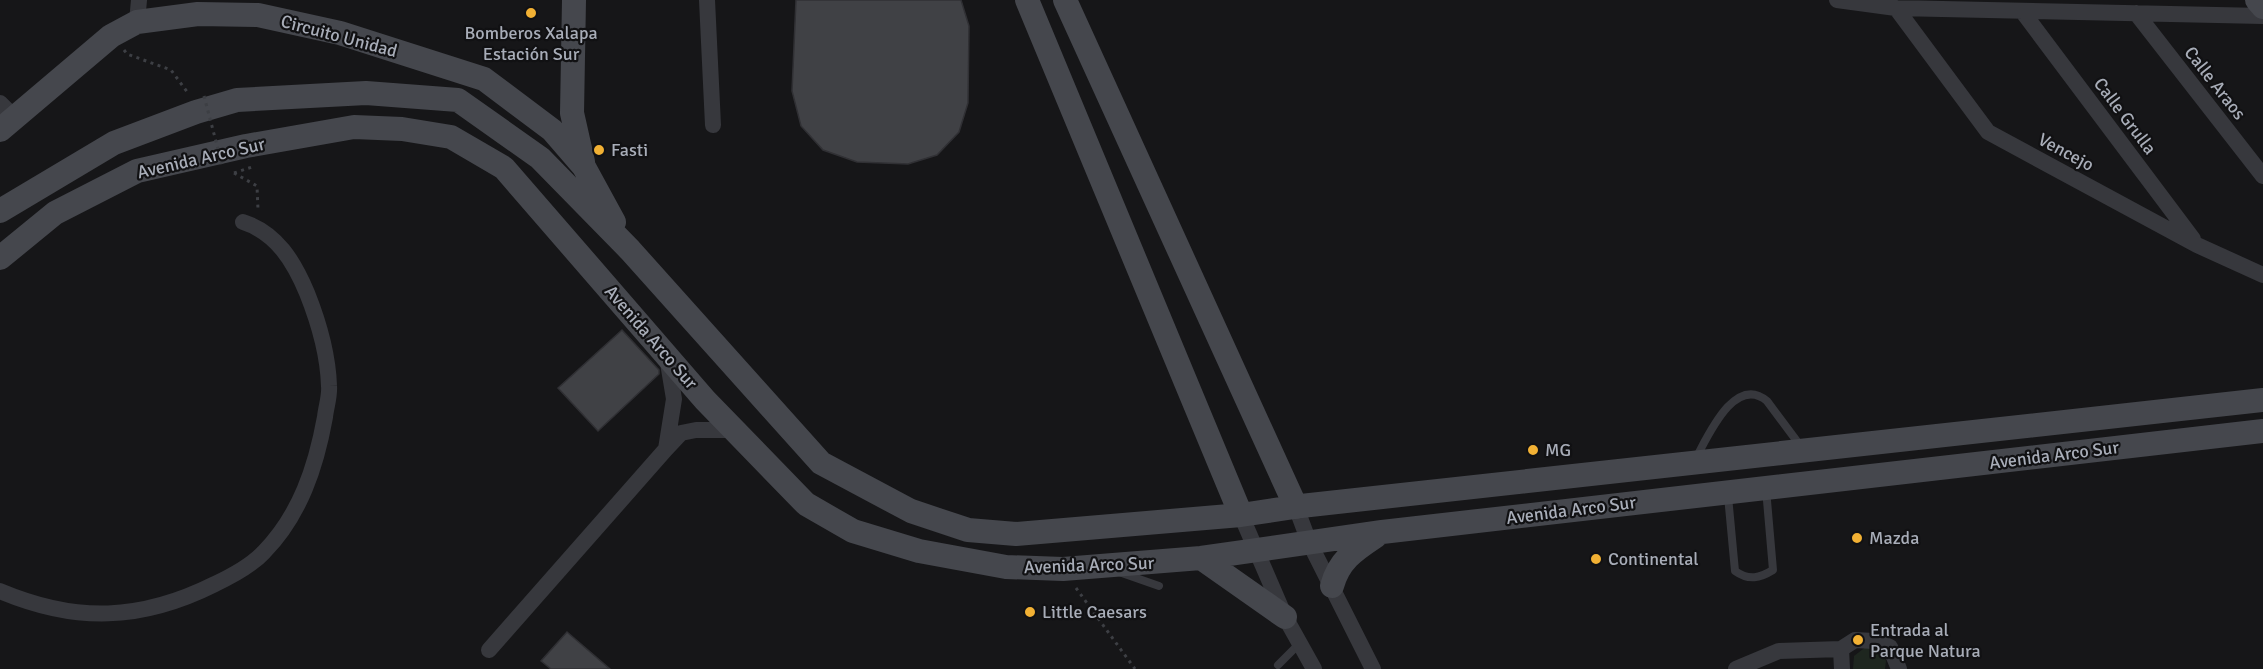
<svg xmlns="http://www.w3.org/2000/svg" width="2263" height="669" font-family="Signika,sans-serif">
	<style>
		.green { fill: #1e261f }
		.building { fill: #404145; stroke: #303034; stroke-width: 1.5 }
		.lines { fill: none; stroke-linecap: round; stroke-linejoin: round }
		.path { stroke: #3d3f44; stroke-width: 3; stroke-dasharray: 3 4.5; stroke-linecap: butt }
		.lane { stroke: #37383d; stroke-width: 8 }
		.street { stroke: #37383d; stroke-width: 16 }
		.secondary { stroke: #45474d; stroke-width: 24 }
		.path-bridge { stroke: #3d3f44; stroke-width: 3; stroke-dasharray: 3 4.5; stroke-linecap: butt }
		.poi-dot { fill: #f2b134; stroke: #111113; stroke-width: 2 }
		.labels { text-anchor: middle; dominant-baseline: central; stroke-width: 4.5; stroke-linejoin: round; paint-order: stroke }
		.poi-label { font-size: 18px; fill: #a8adb8; stroke: #111113; text-anchor: start }
		.street-label { font-size: 18px; fill: #a8adb8; stroke: #111113 }
	</style>
	<rect width="100%" height="100%" fill="#161618"/>
	<path class="green" d="M1867,646l15,6 4,9 -1,8h-32l1,-13z"/>
	<path class="building" d="M796,0h165l8,26 -1,77 -9,29 -22,23 -29,9 -51,-2 -34,-12 -22,-24 -9,-35z
		M622,330l37,40v4l-61,57 -40,-43z
		M567,632l43,37h-59l-10,-8z"/>
	<g class="lines">
		<path class="path" d="M124,50l3,4 44,16 17,23
			M234,173l23,13 1,24
			M234,173l18,-6
			M1076,588l59,81"/>
		<path class="lane" d="M1696,458c12,-22 39,-84 71,-57l35,47
			M1728,496l7,75c14,10 25,7 38,-1l-7,-81
			M1119,572l40,14
			M1278,665l21,-21"/>
		<path class="street" d="M707,0l6,125
			M1837,0l59,8 367,8
			M1896,8l92,124 209,113 66,30
			M2022,11l171,228
			M2136,13l127,163
			M137,22l2,-22
			M0,103l13,13
			M667,357l7,42 -8,50 15,-16 15,-3h38
			M1296,507l13,35 64,127
			M1241,515l44,102 29,52
			M0,591c76,32 141,30 215,-7 17,-8 36,-18 49,-32 36,-37 52,-85 61,-135 1,-10 5,-21 4,-31 -1,-33 -10,-63 -22,-93 -13,-31 -30,-60 -64,-71
			M1841,649l1,20
			M489,650l177,-201
			M1736,669l43,-18 62,-2 14,-9 19,1 16,6 9,22"/>
		<path class="secondary" d="M574,0l-2,113 11,49
			M1027,0l214,515
			M1065,0l231,507
			M2257,0l6,7
			M0,130l111,-94 26,-14 61,-8 60,1 82,18 144,46 68,51 32,37 30,55
			M0,211l114,-68 82,-31 41,-12 129,-7 92,7 82,58 90,92 191,213 90,48 57,19 48,4 225,-19 60,-9 962,-106
			M0,258l55,-45 82,-42 109,-25 108,-19 48,2 49,8 53,31 201,232 101,104 47,27 66,20 87,16 57,2 138,-11 181,-26 881,-101
			M1201,558l84,59
			M1332,586c7,-26 23,-36 44,-50"/>
		<path class="path-bridge" d="M204,96l19,72"/>
	</g>
	<g class="poi-dot">
		<circle cx="531" cy="13" r="6"/>
		<circle cx="599" cy="150" r="6"/>
		<circle cx="1533" cy="450" r="6"/>
		<circle cx="1857" cy="538" r="6"/>
		<circle cx="1596" cy="559" r="6"/>
		<circle cx="1030" cy="612" r="6"/>
		<circle cx="1858" cy="640" r="6"/>
	</g>
	<g class="labels">
		<g class="poi-label">
			<text x="531" y="33" text-anchor="middle">Bomberos Xalapa<tspan x="531" dy="21">Estación Sur</tspan></text>
			<text x="611" y="150">Fasti</text>
			<text x="1545" y="450">MG</text>
			<text x="1869" y="538">Mazda</text>
			<text x="1608" y="559">Continental</text>
			<text x="1042" y="612">Little Caesars</text>
			<text x="1870" y="630">Entrada al<tspan x="1870" dy="21">Parque Natura</tspan></text>
		</g>
		<g class="street-label">
			<text transform="translate(339 36) rotate(15)">Circuito Unidad</text>
			<text transform="translate(2215 83) rotate(52)">Calle Araos</text>
			<text transform="translate(2125 116) rotate(53)">Calle Grulla</text>
			<text transform="translate(2066 152) rotate(28)">Vencejo</text>
			<text transform="translate(201 158) rotate(-13)">Avenida Arco Sur</text>
			<text transform="translate(651 337) rotate(49)">Avenida Arco Sur</text>
			<text transform="translate(2054 455) rotate(-7)">Avenida Arco Sur</text>
			<text transform="translate(1571 510) rotate(-7)">Avenida Arco Sur</text>
			<text transform="translate(1089 565) rotate(-2)">Avenida Arco Sur</text>
		</g>
	</g>
</svg>
